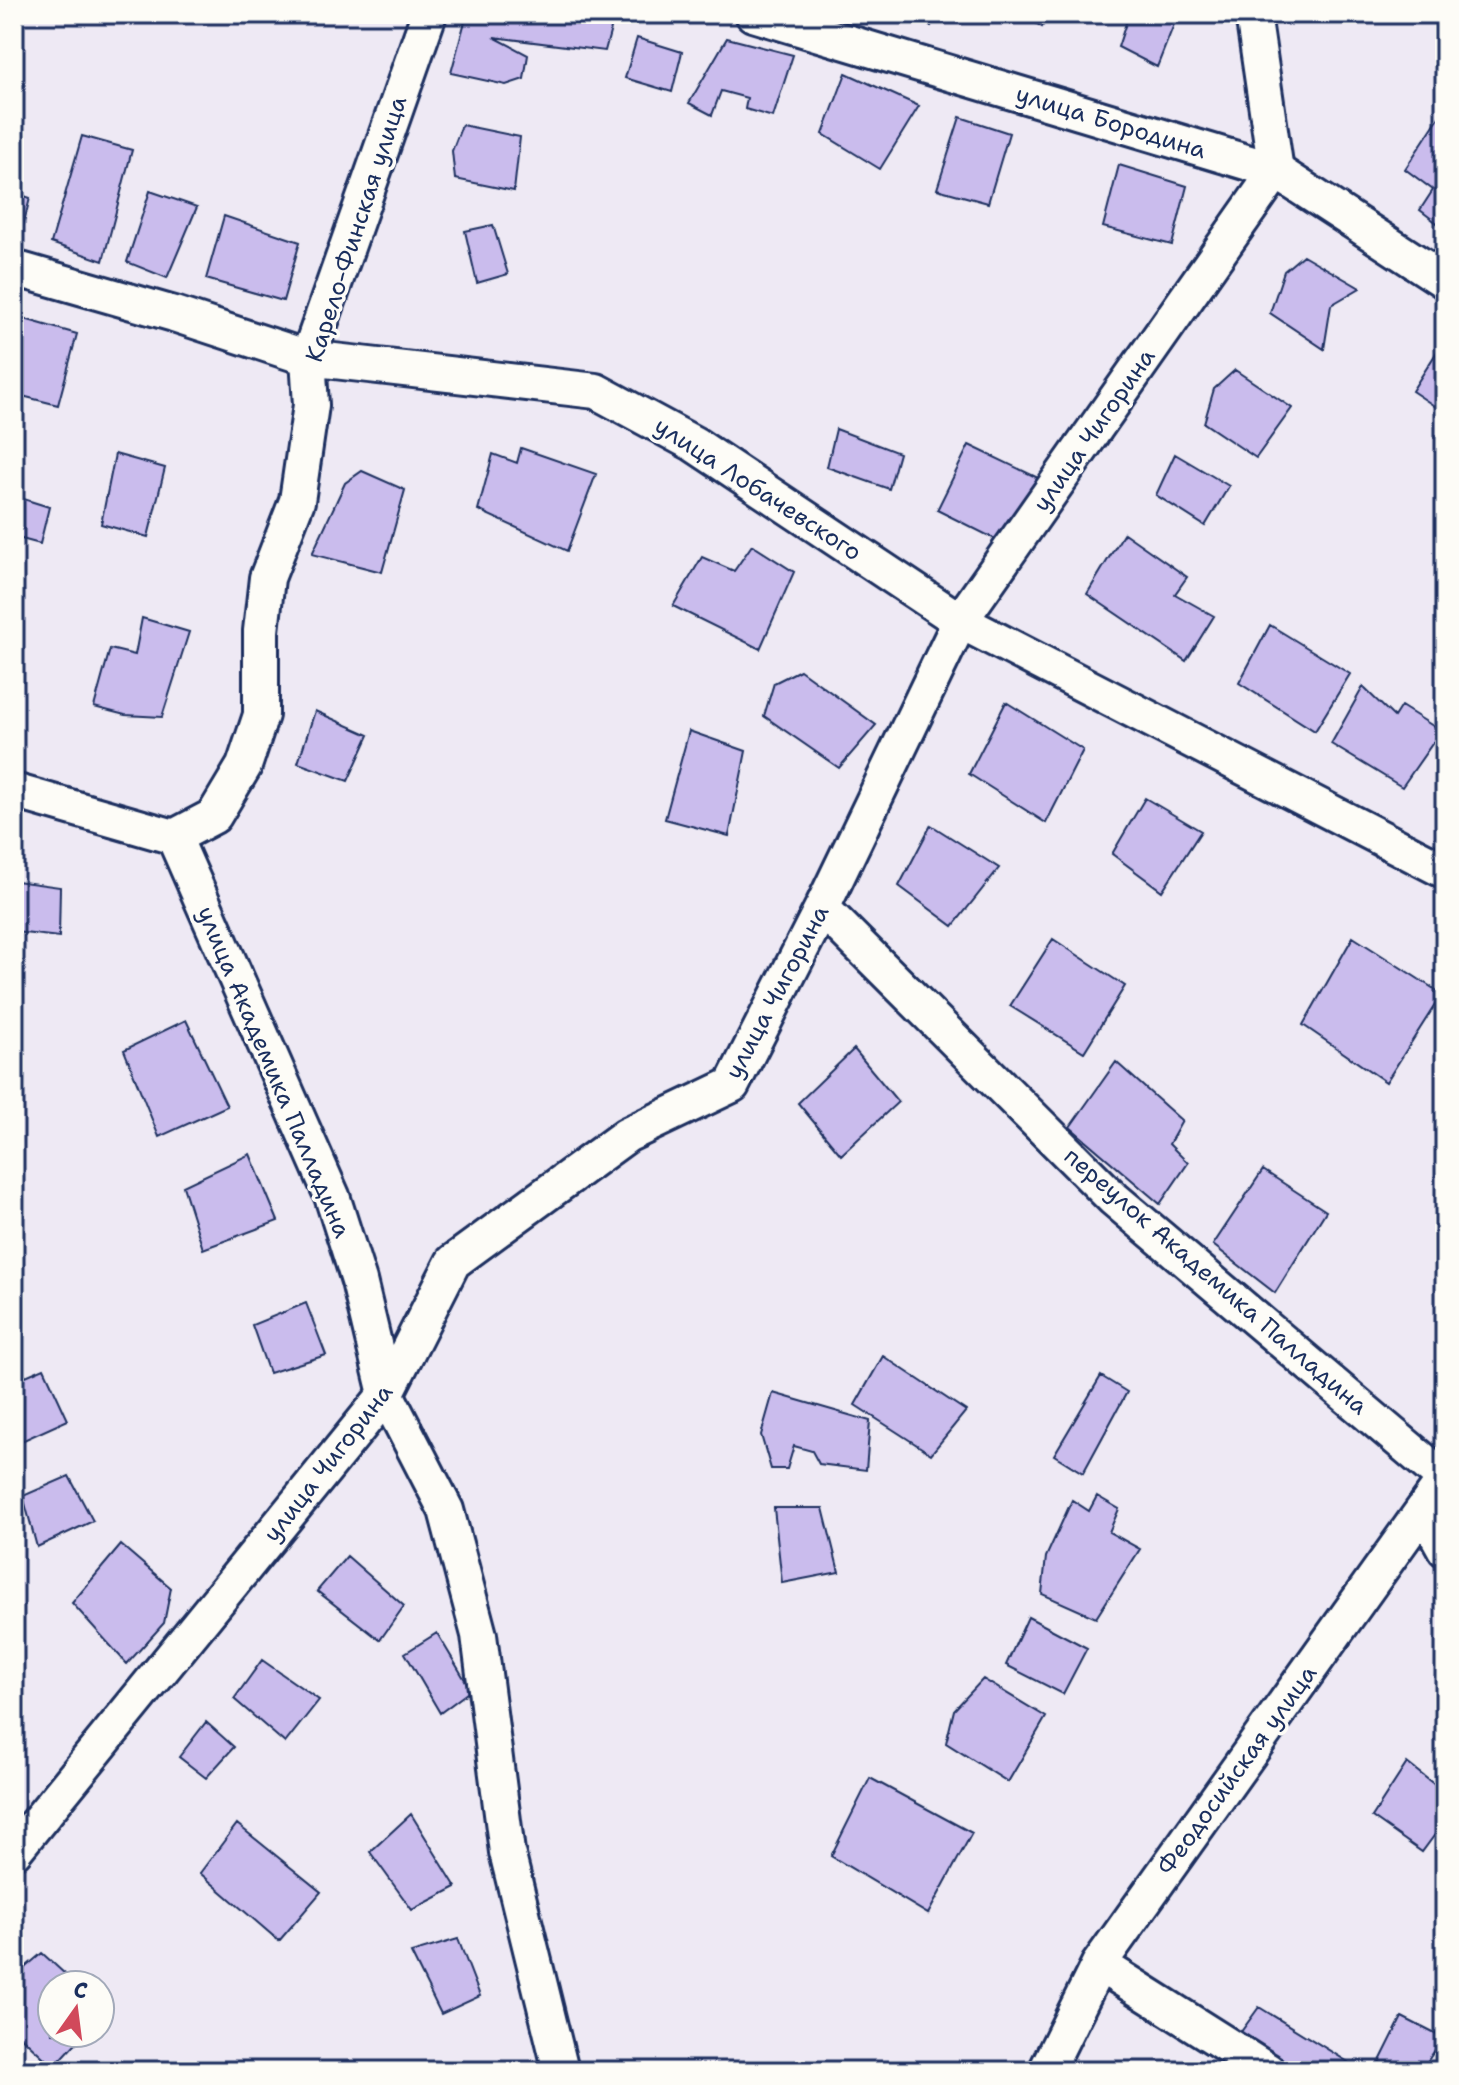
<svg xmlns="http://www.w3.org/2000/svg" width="1459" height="2085" font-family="'Shantell Sans',sans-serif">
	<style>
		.building { fill: #cabced; stroke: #1b2f5e; stroke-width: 2 }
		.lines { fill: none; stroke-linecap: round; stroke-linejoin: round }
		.minor-casing { stroke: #1b2f5e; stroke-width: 40 }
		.minor { stroke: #fdfcf7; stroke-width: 34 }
		.labels { text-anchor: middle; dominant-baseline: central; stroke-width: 7; stroke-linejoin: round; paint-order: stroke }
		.street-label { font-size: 24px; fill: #1b2f5e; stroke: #fdfcf7 }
	</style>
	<rect width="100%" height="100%" fill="#eee9f4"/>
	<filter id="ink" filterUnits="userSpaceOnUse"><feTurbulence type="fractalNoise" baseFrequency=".0125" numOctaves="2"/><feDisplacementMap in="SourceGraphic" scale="16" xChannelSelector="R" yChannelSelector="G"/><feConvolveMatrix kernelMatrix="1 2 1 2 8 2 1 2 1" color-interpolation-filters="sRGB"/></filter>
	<g filter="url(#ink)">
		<path class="building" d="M467,14h148l-10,37 -111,-14 34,18 -4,24 -18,6 -55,-12z
			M898,14h39l-6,12z
			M1022,14h28l-8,13z
			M1129,14h49l-21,53 -39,-20z
			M637,38l45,14 -10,40 -47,-14z
			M727,38l66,17 -20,62 -28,-8 2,-11 -26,-7 -9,24 -23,-12z
			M846,73l73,33 -39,63 -57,-35z
			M1445,108v121l-25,-19 13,-20 -28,-21z
			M960,117l49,16 -21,70 -51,-14z
			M462,125l58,12 -6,54 -59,-12 -3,-28z
			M82,136l50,14 -29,111 -52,-18z
			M14,154l9,2 -8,37 15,5 -9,36 -7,-2z
			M1119,165l68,21 -15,59 -69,-18z
			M150,191l47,16 -30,71 -40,-16z
			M224,216l76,26 -17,59 -77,-22z
			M493,225l15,49 -31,9 -12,-52z
			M1303,255l57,33 -29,17 -7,44 -54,-36 14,-42z
			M14,316l63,18 -19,71 -44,-11z
			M1442,344l3,2v67l-33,-22z
			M1235,370l57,38 -36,50 -52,-35 10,-34z
			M836,429l63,24 -10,36 -62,-22z
			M969,445l69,33 -41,62 -60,-30z
			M521,448l75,26 -29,77 -89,-41 15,-56 24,9z
			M115,454l50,14 -17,69 -47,-13z
			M1175,454l54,32 -24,40 -49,-31z
			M362,471l43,19 -23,82 -70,-18 33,-71z
			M14,496l35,11 -9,37 -26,-7z
			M1124,533l63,44 -12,17 39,22 -28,45 -99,-67z
			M752,545l42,27 -34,77 -87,-43 29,-49 32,14z
			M142,618l47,14 -27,85 -37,-2 -31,-8 16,-58 25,6z
			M1270,625l80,49 -35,57 -76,-48z
			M800,670l76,55 -37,43 -75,-52 10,-33z
			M1363,687l31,30 7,-11 40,25 -39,56 -71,-43z
			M1006,702l77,48 -37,73 -77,-49z
			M315,711l54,24 -21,46 -50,-18z
			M689,731l57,20 -17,85 -64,-17z
			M1145,798l56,33 -39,60 -50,-37z
			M931,825l68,43 -46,58 -54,-40z
			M16,881l44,6 -1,50 -44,-5z
			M1353,937l89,57 -56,88 -83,-57z
			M1053,939l72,47 -41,66 -74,-46z
			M186,1020l41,86 -68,31 -35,-87z
			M854,1049l44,53 -57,53 -43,-52z
			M1116,1062l66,59 -13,23 19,19 -28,41 -90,-77z
			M250,1154l28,67 -75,28 -20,-63z
			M1263,1170l63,41 -51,82 -62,-48z
			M306,1303l20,52 -57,18 -17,-48z
			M883,1356l83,55 -35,43 -76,-49z
			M44,1368l24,52 -53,24 -1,-63z
			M1101,1376l26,16 -44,81 -29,-18z
			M773,1393l97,28 -4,49 -47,-6 -7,-13 -18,-5 -7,23h-16l-10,-34z
			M69,1476l24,45 -56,26 -14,-51z
			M1097,1496l22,13 -10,23 31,17 -44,69 -54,-24 4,-37 26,-57 17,11z
			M774,1508h49l16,64 -57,11z
			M121,1545l50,43 -7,35 -37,41 -55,-61z
			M347,1556l57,50 -24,34 -63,-49z
			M1028,1617l59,31 -24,46 -57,-29z
			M437,1633l34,57 -31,23 -35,-60z
			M262,1660l57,40 -34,43 -51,-44z
			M983,1679l63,38 -38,65 -62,-39 8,-33z
			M206,1722l28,25 -28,31 -27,-21z
			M1407,1763l38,30v28l-23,31 -50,-35z
			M870,1778l102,55 -44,81 -97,-58z
			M411,1814l45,73 -44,23 -42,-58z
			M237,1824l84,68 -42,49 -79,-68z
			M458,1939l22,57 -39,18 -30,-61z
			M42,1953l35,32h-25v48h33l-31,34 -40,-37v-53z
			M1259,2007l89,55 -8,9h-98l-20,-13z
			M1402,2017l41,21 -22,33h-46z"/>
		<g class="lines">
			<defs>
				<path id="minor" d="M753,14l523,157 169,110
					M14,268l160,46 134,44 288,33 98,53 266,177 485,250
					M14,791l160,46 158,359 27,85 27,113 60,116 33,125 28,217 54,219
					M174,837l40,-21 30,-50 17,-51v-84l6,-53 30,-77 14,-96 -3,-47 121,-344
					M822,908l292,291 331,280
					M1424,1511l21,38
					M14,1851l372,-457 67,-132 174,-127 105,-50 90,-177 138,-287 316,-450 -23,-157
					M1099,1964l169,107
					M1046,2071l53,-107 346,-485"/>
			</defs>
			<use href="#minor" class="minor-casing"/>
			<use href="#minor" class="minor"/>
		</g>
	</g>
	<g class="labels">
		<g class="street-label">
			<text transform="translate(1111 122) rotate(17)">улица Бородина</text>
			<text transform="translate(356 229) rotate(-72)">Карело-Финская улица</text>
			<text transform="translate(1094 430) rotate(-55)">улица Чигорина</text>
			<text transform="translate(758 489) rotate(33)">улица Лобачевского</text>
			<text transform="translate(777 992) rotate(-62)">улица Чигорина</text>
			<text transform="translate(274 1072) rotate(67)">улица Академика Палладина</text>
			<text transform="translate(1216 1281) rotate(41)">переулок Академика Палладина</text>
			<text transform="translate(328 1463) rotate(-52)">улица Чигорина</text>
			<text transform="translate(1237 1770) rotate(-54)">Феодосийская улица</text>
		</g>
	</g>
	<rect width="1459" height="2085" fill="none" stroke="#fdfcf7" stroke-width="48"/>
	<rect x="24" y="24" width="1411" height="2037" fill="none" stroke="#1b2f5e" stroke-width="3" filter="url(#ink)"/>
	<g transform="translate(76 2009) rotate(14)"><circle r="38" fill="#fdfcf7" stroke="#a3aaba" stroke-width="2"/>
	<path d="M0-6L14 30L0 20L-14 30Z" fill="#d1495b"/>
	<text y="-12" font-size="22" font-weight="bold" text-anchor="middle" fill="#1b2f5e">С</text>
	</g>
</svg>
